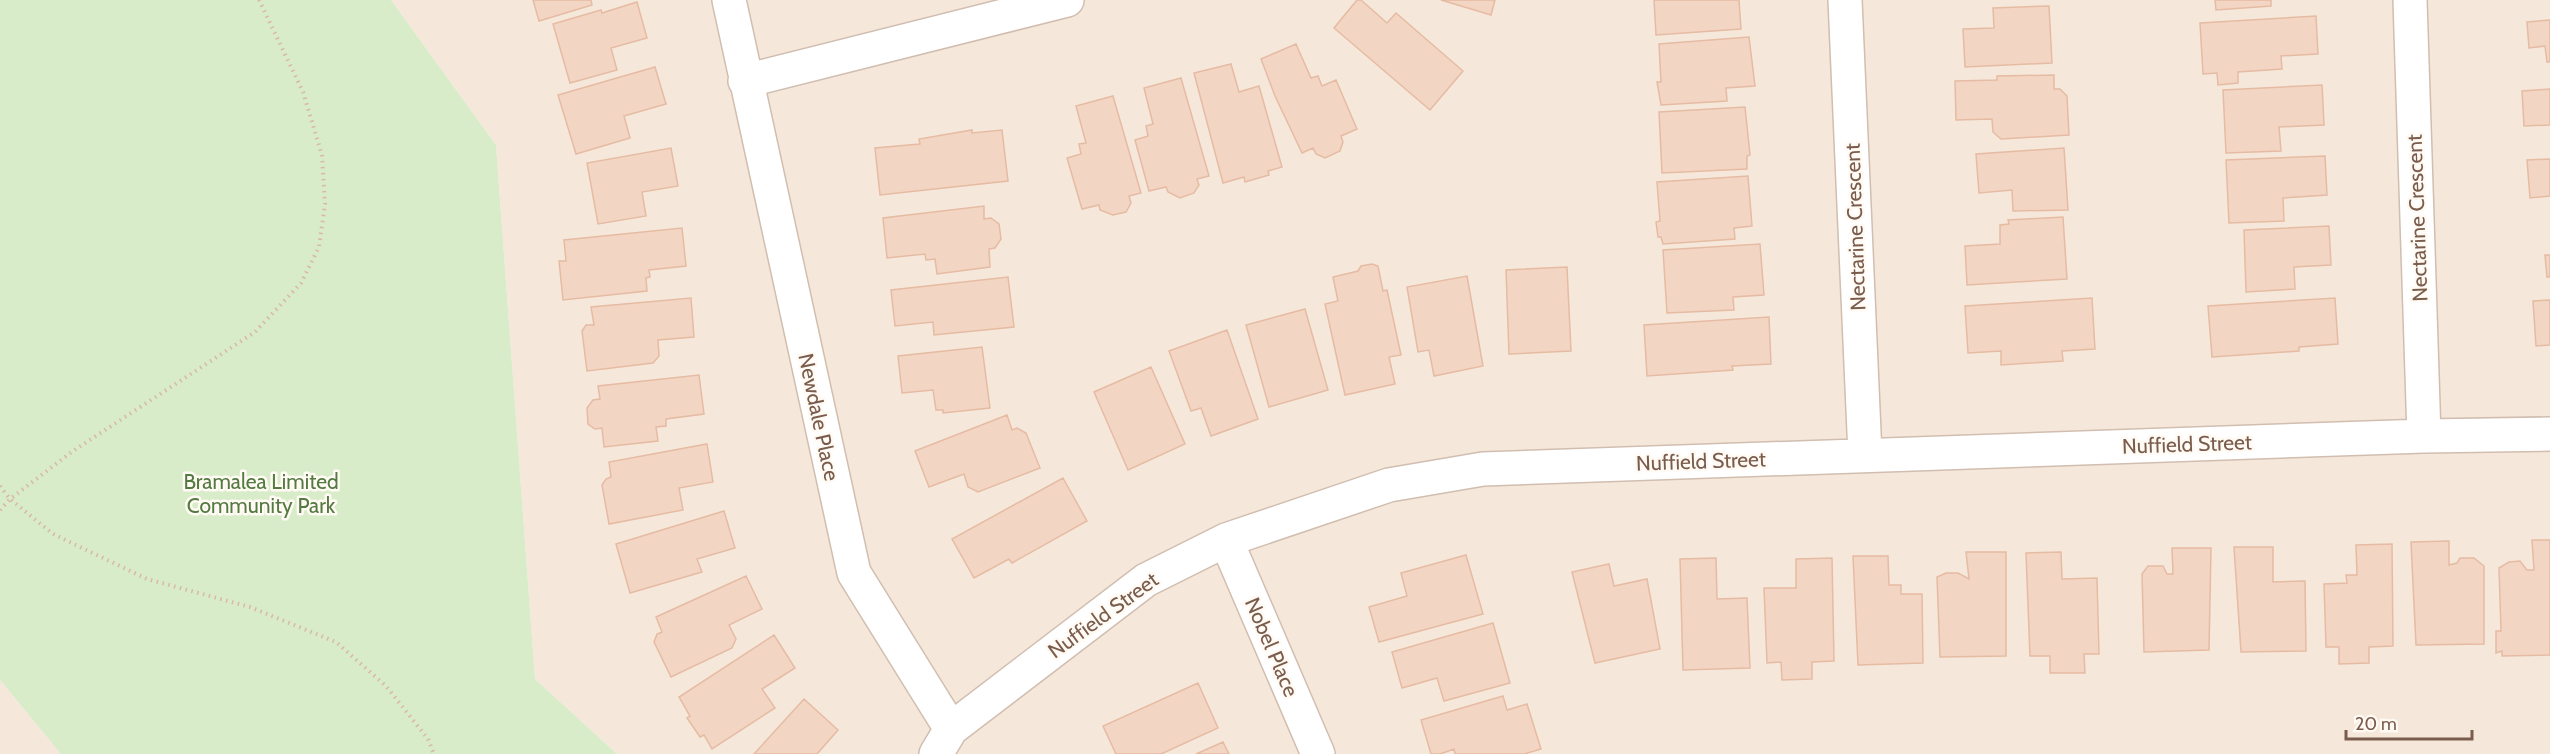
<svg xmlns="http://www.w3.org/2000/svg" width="2550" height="754" font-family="Cabin,sans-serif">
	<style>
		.residential { fill: #f5e8da }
		.green { fill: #d8ecc9 }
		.building { fill: #f3d5c3; stroke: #e6bba3; stroke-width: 1.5 }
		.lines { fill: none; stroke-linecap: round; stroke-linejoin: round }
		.minor-casing { stroke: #d1beb0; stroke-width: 36 }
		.path { stroke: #d9b8a5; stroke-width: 4; stroke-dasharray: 1.5 4.5; stroke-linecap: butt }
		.minor { stroke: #fff; stroke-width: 33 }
		.labels { text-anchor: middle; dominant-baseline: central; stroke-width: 5; stroke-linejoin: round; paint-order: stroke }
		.street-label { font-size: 21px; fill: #7a5c4d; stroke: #fffaf3 }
		.park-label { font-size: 21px; fill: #537a41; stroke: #fffaf3 }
	</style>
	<rect width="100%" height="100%" fill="#fdf6ec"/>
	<path class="residential" d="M391,0h2159v754h-1933l-82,-75 -39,-534z
		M0,680l61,74h-61z"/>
	<path class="green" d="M0,0h391l105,145 39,534 82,75h-556l-61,-74z"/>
	<path class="building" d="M533,0h58l1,5 -53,16z
		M1357,0h4l26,23 9,-10 67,58 -33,39 -96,-82z
		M1441,0h54l-4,15z
		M1654,0h85l2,29 -85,6z
		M2215,0h56v6l-55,4z
		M637,2l10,36 -36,10 6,22 -47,13 -17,-59 48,-14 1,3z
		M2049,6l3,57 -87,4 -2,-38 31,-1 -1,-20z
		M2316,16l2,38 -37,2 1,13 -44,3v11l-20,2 -1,-12 -14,1 -3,-51z
		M2550,20v42h-3l-2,-16 -16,2 -2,-26z
		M1749,37l6,49 -29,2 1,13 -66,4 -4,-23h4l-2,-38z
		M1296,44l15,34 7,-2 4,10 14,-6 21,49 -16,7 2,6 -3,9 -15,7 -9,-4 -3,-6 -11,5 -27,-57 -14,-37z
		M1231,64l8,28 20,-6 23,81 -14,4 1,4 -24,7 -1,-5 -21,6 -29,-110z
		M655,67l11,37 -42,12 6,22 -54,16 -18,-59z
		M2054,75v14h6l7,7 2,39 -68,4 -8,-7 -1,-13 -36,1 -1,-39 42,-1v-4z
		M1181,78l28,98 -12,3 2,6 -5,8 -14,5 -12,-6 -2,-5 -17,4 -14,-51 13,-4 -2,-10 7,-2 -9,-36z
		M2322,85l2,40 -45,2 2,24 -55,2 -3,-63z
		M2550,89v36l-26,1 -2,-35z
		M1113,96l28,97 -12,3 2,7 -5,9 -13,3 -13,-5 -1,-5 -17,4 -15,-51 14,-4 -2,-10 7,-1 -10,-37z
		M1745,107l5,48 -3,1v13l-85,4 -3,-61z
		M972,130v3l30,-3 6,51 -128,14 -5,-47 45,-4 -1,-5z
		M671,148l7,38 -36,6 4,24 -48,8 -11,-61z
		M2064,148l4,62 -55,1 -1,-21 -33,3 -3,-39z
		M2325,156l2,39 -44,3 1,23 -55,2 -3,-63z
		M2550,159v37l-20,2 -3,-38z
		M1748,176l4,50 -18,2 1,11 -72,5 -2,-7h-3l-2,-15 4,-1 -3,-39z
		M984,206v13l7,-1 8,6 2,15 -6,9 -6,1 1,18 -53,7 -2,-15 -9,1 -1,-6 -38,4 -4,-40z
		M2063,217l4,62 -100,6 -2,-39 35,-2v-19l9,-1 -1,-4z
		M2329,226l2,39 -37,2 1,22 -49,3 -2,-62z
		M682,228l4,38 -37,4 1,7 -4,1 1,13 -84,9 -4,-39h7l-2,-21z
		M1760,244l4,51 -31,2 1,13 -67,3 -4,-63z
		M2545,255h5v22h-3z
		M1372,264l6,2 5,25 4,-1 14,65 -12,2 6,27 -50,11 -20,-91 13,-3 -5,-24 25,-6 3,-5z
		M1567,267l4,84 -62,3 -3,-84z
		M1467,276l16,90 -49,10 -5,-26 -11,2 -11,-65z
		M1008,277l6,50 -80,8 -1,-13 -38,4 -4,-36z
		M691,298l3,39 -36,3 1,16 -6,7 -66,8 -5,-40 4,-6h8l-3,-18z
		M2092,298l3,51 -33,2 1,10 -62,4v-14l-33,2 -3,-47z
		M2335,298l3,46 -39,3v4l-87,6 -4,-51z
		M2550,300v45l-14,1 -3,-45z
		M1305,309l23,81 -59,17 -23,-82z
		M1769,317l2,47 -39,2 1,4 -86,6 -3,-51z
		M1227,330l31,89 -47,17 -10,-28 -10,3 -22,-60z
		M982,347l8,61 -47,5v-3h-7l-3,-20 -31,3 -4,-37z
		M1151,367l34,77 -57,26 -34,-78z
		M699,375l5,39 -38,5v7l-10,1 2,14 -54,6 -2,-19 -7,1 -7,-5 -1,-16 6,-8 7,-1 -2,-13z
		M1007,415l5,15 5,-2 9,5 14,35 -62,24 -10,-5 -4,-13 -35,13 -14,-36z
		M707,444l6,38 -34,6 4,22 -74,14 -7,-39 4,-6 5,-2 -2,-15z
		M1063,478l24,43 -75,42 -3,-4 -35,19 -22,-39z
		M724,511l11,37 -38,11 5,13 -72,21 -14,-49z
		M2532,540h18v115l-48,1v-5l-6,2v-22h5l-2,-63 10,-6 11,-1 7,9h7z
		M2449,541v24l8,-2 3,-5h14l10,8v78l-68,1 -5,-103z
		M2392,544l1,102 -24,1v16l-30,1v-17h-13l-2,-63 23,-1 -1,-8h11l-1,-30z
		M2234,547h39v35l32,-1 1,70 -65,1z
		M2172,548h39l-2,102 -65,2 -2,-78 6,-8h15l4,8h6z
		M1966,552h40v104l-66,1 -3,-80 9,-4h12l11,6z
		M2061,552l1,27 35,-1 2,76h-15l1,19h-35v-17h-20l-4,-103z
		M1466,555l17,59 -104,28 -10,-35 38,-11 -6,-23z
		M1853,556h35l1,29h12v9h21l1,69 -65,2z
		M1716,558l1,41 30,-1 3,70 -67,2 -3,-111z
		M1832,558l2,103 -22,1v17l-30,1 -1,-18 -14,1 -3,-75h32v-29z
		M1609,564l5,22 33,-7 13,70 -65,14 -23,-91z
		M746,576l16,33 -33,16 7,14 -4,9 -61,29 -17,-35 3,-8 5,-2 -6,-15z
		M1493,623l17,60 -66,18 -7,-23 -35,10 -10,-36z
		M774,635l21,33 -33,21 13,19 -63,41 -8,-14 -4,2 -13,-19 3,-2 -11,-19z
		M1198,683l20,45 -57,26h-45l-13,-28z
		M1503,696l4,14 20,-6 14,45 -17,5h-69l-1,-5 -14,5h-9l-10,-34z
		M804,699l34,31 -21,24h-63z
		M1223,742l6,12h-33z"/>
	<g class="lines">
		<defs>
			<path id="minor" d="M729,0l125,573 97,156
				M1845,0l20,455
				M2410,0l14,436
				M745,81l322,-81
				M1226,540l92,214
				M936,754l15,-25 195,-149 80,-40 163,-55 94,-16 941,-33 126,-2"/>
		</defs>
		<use href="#minor" class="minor-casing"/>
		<path class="path" d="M0,486l10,13 43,35 94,45 103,28 86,35 50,44 42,53 6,15
			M0,510l10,-11 63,-48 182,-119 46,-49 18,-36 6,-43 -3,-49 -19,-63 -44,-92"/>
		<use href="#minor" class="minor"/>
	</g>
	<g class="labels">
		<g class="street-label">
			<text transform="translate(2417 218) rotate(-92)">Nectarine Crescent</text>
			<text transform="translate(1855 227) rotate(-92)">Nectarine Crescent</text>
			<text transform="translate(819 417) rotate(78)">Newdale Place</text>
			<text transform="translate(2187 444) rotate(-2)">Nuffield Street</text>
			<text transform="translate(1701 461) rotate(-2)">Nuffield Street</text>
			<text transform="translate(1103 615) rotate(-36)">Nuffield Street</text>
			<text transform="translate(1272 647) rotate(67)">Nobel Place</text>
		</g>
		<g class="park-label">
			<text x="261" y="481">Bramalea Limited<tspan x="261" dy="24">Community Park</tspan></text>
		</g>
	</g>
	<path d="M2346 730v9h126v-9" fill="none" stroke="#7a5c4d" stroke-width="3"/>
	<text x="2355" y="730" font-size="18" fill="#7a5c4d" stroke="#fffaf3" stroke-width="4.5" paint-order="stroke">20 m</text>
</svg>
